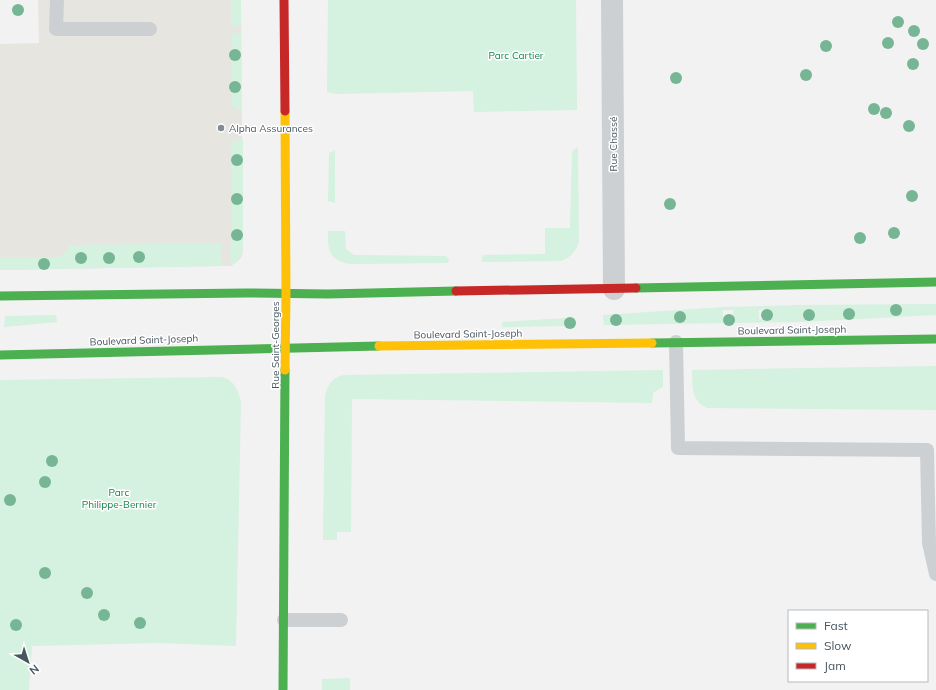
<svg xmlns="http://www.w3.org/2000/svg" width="936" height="690" font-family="Mulish,sans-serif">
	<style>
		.commercial { fill: #e6e5e0 }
		.green { fill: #d5f1df; fill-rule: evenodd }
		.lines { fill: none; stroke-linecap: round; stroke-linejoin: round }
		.lane { stroke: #cdd0d3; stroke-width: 14 }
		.street { stroke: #cdd0d3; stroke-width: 22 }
		.fast { stroke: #4caf50; stroke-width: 9 }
		.slow { stroke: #ffc107; stroke-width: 9 }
		.jam { stroke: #c62828; stroke-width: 9 }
		.tree { fill: #77b695 }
		.poi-dot { fill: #838c92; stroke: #fff; stroke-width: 1.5 }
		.labels { text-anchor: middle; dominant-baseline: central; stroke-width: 3; stroke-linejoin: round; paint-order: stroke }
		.park-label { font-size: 10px; fill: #138549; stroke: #fff }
		.poi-label { font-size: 10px; fill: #47555f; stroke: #fff; text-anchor: start }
		.street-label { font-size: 10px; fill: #47555f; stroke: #fff }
	</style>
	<rect width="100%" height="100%" fill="#f2f2f2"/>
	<path class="commercial" d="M38,0h203l2,249 -1,7 -4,5 -7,5h-9l-222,4v-226l39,-1z"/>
	<path class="green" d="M231,0h10v25h-10z
		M328,0h248l1,110 -103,2 -1,-21 -137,3 -9,-2z
		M231,33h10l1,77h-5v-3h-5z
		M237,139l6,1v109c-2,8 -5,12 -12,17l-1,-23h2l-1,-102h6z
		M578,147l1,94c-3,11 -8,16 -18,20l-80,1 2,-7 62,-1v-26h25l2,-77z
		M335,150v53l-7,-2 1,-48z
		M328,231h17l1,18 8,6 92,1 3,3 -1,4 -99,1c-21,-5 -21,-14 -21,-33z
		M221,243l1,23 -222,4v-13h58l7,-4 4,-8z
		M936,304v11l-136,7 -196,3 -1,-10 120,-8 76,-2zM770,309v10h-11v-9zM723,310h10v10h-10z
		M56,315l1,7 -53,5 1,-11z
		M566,318v8l-64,1v-5z
		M936,366v44l-229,-2c-17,-8 -14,-22 -15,-38z
		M663,370v17l-10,6 -1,10 -300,-4 -1,133h-14v8h-14l2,-144c3,-12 6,-17 18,-21z
		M221,377c13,2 18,14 20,26l-5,243 -77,-3 -127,3 -3,44h-29v-310z
		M350,678v12h-28v-11z"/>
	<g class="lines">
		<path class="lane" d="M57,0l-1,29h94
			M676,342l2,106 249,2 2,93 7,31
			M284,620h57"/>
		<path class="street" d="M612,0l2,289"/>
		<path class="fast" d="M636,288l300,-6
			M0,296l246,-3 82,1 128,-3
			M652,343l284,-4
			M0,355l379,-9
			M283,690l2,-320"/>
		<path class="slow" d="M285,111l1,183
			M379,346l273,-3
			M285,370l1,-76"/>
		<path class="jam" d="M284,0l1,111
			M456,291l180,-3"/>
	</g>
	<g class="tree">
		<circle cx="18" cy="10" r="6"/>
		<circle cx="898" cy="22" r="6"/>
		<circle cx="914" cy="31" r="6"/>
		<circle cx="888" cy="43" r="6"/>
		<circle cx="923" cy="44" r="6"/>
		<circle cx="826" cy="46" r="6"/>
		<circle cx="235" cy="55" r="6"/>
		<circle cx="913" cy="64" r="6"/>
		<circle cx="806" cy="75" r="6"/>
		<circle cx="676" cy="78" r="6"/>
		<circle cx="235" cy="87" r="6"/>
		<circle cx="874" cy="109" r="6"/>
		<circle cx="886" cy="113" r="6"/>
		<circle cx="909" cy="126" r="6"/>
		<circle cx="237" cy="160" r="6"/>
		<circle cx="912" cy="196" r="6"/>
		<circle cx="237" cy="199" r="6"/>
		<circle cx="670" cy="204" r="6"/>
		<circle cx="894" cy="233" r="6"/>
		<circle cx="237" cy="235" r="6"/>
		<circle cx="860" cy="238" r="6"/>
		<circle cx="139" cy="257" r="6"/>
		<circle cx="81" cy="258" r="6"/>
		<circle cx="109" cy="258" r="6"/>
		<circle cx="44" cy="264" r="6"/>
		<circle cx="896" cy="310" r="6"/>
		<circle cx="849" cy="314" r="6"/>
		<circle cx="767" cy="315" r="6"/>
		<circle cx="809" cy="315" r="6"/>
		<circle cx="680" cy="317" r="6"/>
		<circle cx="616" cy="320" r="6"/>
		<circle cx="729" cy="320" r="6"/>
		<circle cx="570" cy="323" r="6"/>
		<circle cx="52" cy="461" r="6"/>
		<circle cx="45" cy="482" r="6"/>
		<circle cx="10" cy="500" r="6"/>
		<circle cx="45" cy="573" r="6"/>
		<circle cx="87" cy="593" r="6"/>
		<circle cx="104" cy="615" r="6"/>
		<circle cx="140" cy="623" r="6"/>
		<circle cx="16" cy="625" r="6"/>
	</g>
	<circle class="poi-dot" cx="221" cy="128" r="4"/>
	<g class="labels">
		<g class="park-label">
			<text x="516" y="55">Parc Cartier</text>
			<text x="119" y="492">Parc<tspan x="119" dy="12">Philippe-Bernier</tspan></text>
		</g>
		<g class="poi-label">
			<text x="229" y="128">Alpha Assurances</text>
		</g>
		<g class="street-label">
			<text transform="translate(613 144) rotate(-90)">Rue Chassé</text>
			<text transform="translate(792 330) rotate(-1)">Boulevard Saint-Joseph</text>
			<text transform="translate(468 334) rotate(-1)">Boulevard Saint-Joseph</text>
			<text transform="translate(144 340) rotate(-2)">Boulevard Saint-Joseph</text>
			<text transform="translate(275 345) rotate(-90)">Rue Saint-Georges</text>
		</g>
	</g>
	<rect x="788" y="610" width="140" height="72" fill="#ffffff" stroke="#b5bbbf"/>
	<rect x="796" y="623" width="20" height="6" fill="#4caf50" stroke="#b5bbbf"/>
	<text x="824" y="630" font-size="12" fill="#47555f">Fast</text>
	<rect x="796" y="643" width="20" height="6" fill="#ffc107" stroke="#b5bbbf"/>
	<text x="824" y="650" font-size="12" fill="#47555f">Slow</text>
	<rect x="796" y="663" width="20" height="6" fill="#c62828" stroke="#b5bbbf"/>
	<text x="824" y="670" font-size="12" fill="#47555f">Jam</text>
	<g transform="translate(28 662) rotate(141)" stroke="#ffffff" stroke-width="3" paint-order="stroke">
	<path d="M0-3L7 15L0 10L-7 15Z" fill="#47555f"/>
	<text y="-6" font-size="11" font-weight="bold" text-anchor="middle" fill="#47555f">N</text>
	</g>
</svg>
